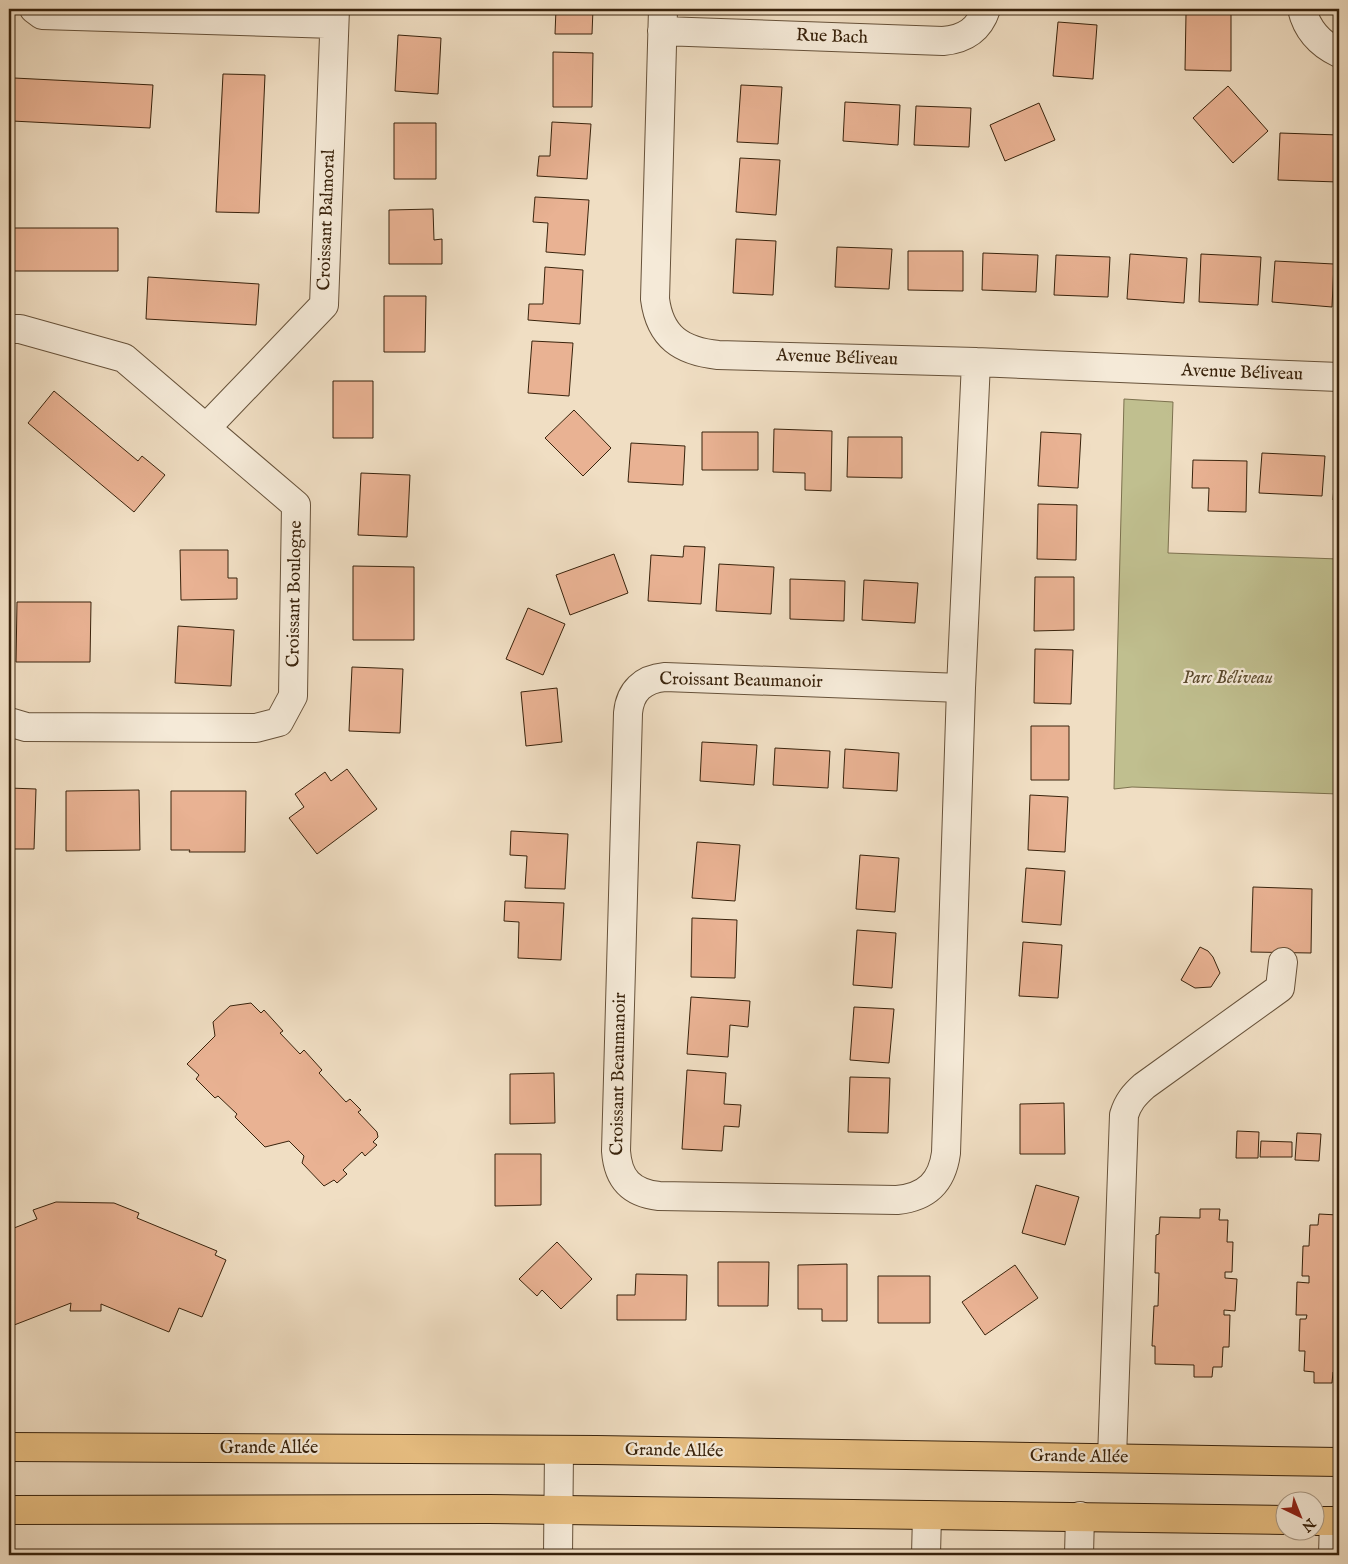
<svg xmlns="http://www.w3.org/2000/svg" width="1348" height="1564" font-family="'IM FELL English',serif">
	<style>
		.green { fill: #c0bf8f; stroke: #7c714e }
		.building { fill: #e9b293; stroke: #39230c }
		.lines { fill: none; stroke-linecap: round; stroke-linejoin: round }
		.minor-casing { stroke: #67523a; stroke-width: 30 }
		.major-casing { stroke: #39230c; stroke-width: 30 }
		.minor { stroke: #f5ead8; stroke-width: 28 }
		.major { stroke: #e8bf82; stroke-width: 28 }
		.labels { text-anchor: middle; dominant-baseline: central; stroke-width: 4.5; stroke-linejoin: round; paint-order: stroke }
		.street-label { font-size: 18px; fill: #39230c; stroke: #f5ead8 }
		.park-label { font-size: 18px; font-style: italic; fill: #5b4a2d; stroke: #f5ead8 }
	</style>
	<rect width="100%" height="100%" fill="#f0dec3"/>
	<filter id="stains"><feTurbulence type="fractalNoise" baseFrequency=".004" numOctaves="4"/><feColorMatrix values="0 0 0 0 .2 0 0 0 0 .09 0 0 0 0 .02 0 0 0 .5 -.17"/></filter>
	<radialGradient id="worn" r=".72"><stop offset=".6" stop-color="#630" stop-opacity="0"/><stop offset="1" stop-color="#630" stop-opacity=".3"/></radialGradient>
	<path class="green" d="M1124,399l49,3 -5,151 171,6v235l-207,-7 -18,2z"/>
	<path class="building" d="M556,9h37l-1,25h-37z
		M1186,14h45v57l-46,-1z
		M1058,22l39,3 -4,54 -40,-3z
		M398,35l43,3 -3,56 -43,-3z
		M553,52l40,1 -1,54h-39z
		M223,74l42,1 -6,138 -43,-1z
		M14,78l139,7 -3,43 -138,-7z
		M741,85l41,2 -4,57 -41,-2z
		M1228,86l40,45 -35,32 -40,-45z
		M845,102l55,3 -2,40 -55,-4z
		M1039,103l16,37 -50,21 -15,-36z
		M916,106l55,2 -2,39 -55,-2z
		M552,122l39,2 -4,55 -50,-3 2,-20h11z
		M394,123h42v56h-42z
		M1280,133l59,2 -1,47 -60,-2z
		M740,158l40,2 -4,55 -40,-3z
		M535,197l54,3 -4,55 -39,-3 2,-29 -15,-1z
		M433,209l1,31 8,-1v25h-53v-54z
		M9,228h109v43h-109z
		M736,239l40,2 -3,54 -40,-2z
		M837,247l55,2 -3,40 -54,-2z
		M908,251h55v40l-55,-1z
		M983,253l55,2 -2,37 -54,-2z
		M1130,254l57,4 -3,45 -57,-4z
		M1201,254l60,3 -3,48 -59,-3z
		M1056,255l54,2 -2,40 -54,-2z
		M1275,261l59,3 -2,43 -60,-5z
		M545,267l38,3 -3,54 -52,-4 1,-16h14z
		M148,277l111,7 -3,41 -110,-6z
		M384,296h42l-1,56h-41z
		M532,341l41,2 -4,53 -41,-3z
		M333,381h40v57h-40z
		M54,391l84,70 4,-5 23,19 -31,37 -106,-89z
		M574,410l37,38 -28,28 -38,-38z
		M774,429l58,2 -1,60 -26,-1v-17l-32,-1z
		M702,432h56v38h-56z
		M1041,432l40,2 -3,54 -40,-2z
		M848,437h54v41l-55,-1z
		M631,443l54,3 -2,39 -55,-3z
		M1336,452h3v48h-6z
		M1262,453l63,3 -3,40 -63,-3z
		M1193,460l54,1 -1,51 -38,-1 1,-23h-17z
		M361,473l49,2 -3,62 -49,-2z
		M1038,504l39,1 -1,55 -39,-1z
		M684,546l21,1 -4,57 -53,-3 3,-46 32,2z
		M180,550h48v28h9v21l-56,1z
		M614,554l14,39 -58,22 -14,-40z
		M719,564l55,3 -3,47 -55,-3z
		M353,566l61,1v73h-61z
		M1035,577h39v53l-40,1z
		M790,579l55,2 -1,40 -54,-2z
		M864,580l54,3 -3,40 -53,-3z
		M17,602h74l-1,60h-74z
		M528,608l37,16 -22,51 -37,-16z
		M178,626l56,4 -3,56 -56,-3z
		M1035,649l38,1 -2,54 -37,-1z
		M352,667l51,2 -3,64 -51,-2z
		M557,688l5,54 -36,4 -5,-54z
		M1031,726h38v54h-38z
		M702,742l55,3 -3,40 -54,-4z
		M775,748l55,3 -2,37 -55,-3z
		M845,749l54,4 -2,38 -54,-3z
		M347,769l30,40 -60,45 -28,-36 15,-11 -9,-13 30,-22 6,9z
		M9,788l27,1 -2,60h-25z
		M139,790l1,60 -74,1v-60z
		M171,791h75l-1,61h-56l1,-2h-19z
		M1030,795l38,2 -3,55 -37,-2z
		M511,831l57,3 -3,55 -40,-1 2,-32 -17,-1z
		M697,842l43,3 -5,56 -43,-3z
		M860,855l39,3 -4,54 -39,-3z
		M1026,868l39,3 -4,54 -39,-3z
		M1253,887l59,2 -1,64 -60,-1z
		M505,901l59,2 -3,57 -43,-2 1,-36 -15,-1z
		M692,918l45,2 -2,58 -44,-1z
		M857,930l39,3 -4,55 -39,-3z
		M1023,942l39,3 -4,53 -39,-2z
		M1200,947l8,4 5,6 7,16 -9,14 -16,1 -14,-8z
		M691,997l59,4 -2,26 -18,-2 -2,32 -41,-3z
		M251,1003l10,10 3,-3 19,21 -3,2 20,21 4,-4 18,20 -3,3 27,29 4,-3 11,11 -3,2 19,20 1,5 -5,5 4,3 -12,11 -3,-4 -19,18 4,4 -10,9 -3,-3 -10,6 -22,-23 2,-7 -15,-15 -24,6 -30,-30 2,-3 -19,-18 -3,2 -19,-19 3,-4 -12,-11 28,-28 -2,-14 17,-16z
		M854,1007l40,2 -5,54 -39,-3z
		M687,1070l39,3 -2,31 17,1 -2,22 -15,-1 -2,25 -40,-2z
		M554,1073l1,50 -45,1v-50z
		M850,1077l40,1 -2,55 -40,-1z
		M1064,1103l1,51h-45v-50z
		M1237,1131l22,1 -1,26h-22z
		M1297,1133l24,1 -2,27 -24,-1z
		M1261,1141l31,1v15h-32z
		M495,1154h46v51l-46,1z
		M1036,1185l43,12 -14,48 -43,-12z
		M56,1202l58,1 25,10 -2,5 80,33 -2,4 11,5 -24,57 -23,-9 -10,24 -68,-28v7h-31l1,-8 -62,24v-97l28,-11 -4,-9z
		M1200,1209h20l-1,11h9l-1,22h6l-1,30h-7v6l12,1 -2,32 -11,-1v5h6l-1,32h-6l-1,20h-9l-1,10h-18v-12l-39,-1v-18h-3l2,-40h4l1,-33h-4l1,-38 3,-1 1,-17 40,1z
		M1319,1214l19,1v9h1v148h-6l-1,11h-18v-11l-10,-1 1,-20h-6l1,-32h6l1,-4h-11l1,-33 12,1v-7h-7l1,-30h6l1,-21h8z
		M557,1242l35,37 -31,30 -19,-19 -5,6 -18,-17z
		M718,1262h51l-1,44h-50z
		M847,1264v57h-25v-12h-24v-44z
		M1015,1265l23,33 -53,37 -23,-33z
		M636,1274l51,1 -1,45h-69v-25h18z
		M878,1276h52v47h-52z"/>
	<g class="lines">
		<defs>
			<path id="minor" d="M34,9l8,6 292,9
				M663,9l-8,290c5,38 26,52 63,56l258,7 363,15
				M1302,9c5,21 18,35 37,44
				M662,31l281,10c22,-2 36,-11 43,-32
				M9,329h11l104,29 172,147 -3,191 -14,26 -23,6 -230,-1 -17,-5
				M206,428l118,-123 11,-296
				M961,688l-296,-11c-22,2 -35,14 -37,36l-12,438c2,28 15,42 43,45l238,4c30,-3 45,-18 49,-47l15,-465 15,-326
				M1112,1458l12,-343c4,-13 10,-20 20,-29l136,-98 3,-26
				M558,1555l1,-105
				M926,1555l1,-40
				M1079,1555l1,-39
				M1333,1555l1,-34"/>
			<path id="major" d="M9,1447l588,3 742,12
				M9,1510l480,-1 797,11
				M1316,1521h23"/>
		</defs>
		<use href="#minor" class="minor-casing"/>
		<use href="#major" class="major-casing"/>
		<use href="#minor" class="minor"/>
		<use href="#major" class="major"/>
	</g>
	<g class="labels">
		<g class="street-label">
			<text transform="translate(832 37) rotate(2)">Rue Bach</text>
			<text transform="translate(327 220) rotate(-88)">Croissant Balmoral</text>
			<text transform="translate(837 358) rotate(2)">Avenue Béliveau</text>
			<text transform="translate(1242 373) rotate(2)">Avenue Béliveau</text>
			<text transform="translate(295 594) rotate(-89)">Croissant Boulogne</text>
			<text transform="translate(741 681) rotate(1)">Croissant Beaumanoir</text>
			<text transform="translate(619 1074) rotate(-89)">Croissant Beaumanoir</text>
			<text x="269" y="1448">Grande Allée</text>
			<text transform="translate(674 1451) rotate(1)">Grande Allée</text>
			<text transform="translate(1079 1457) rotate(1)">Grande Allée</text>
		</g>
		<g class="park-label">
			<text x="1228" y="678">Parc Béliveau</text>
		</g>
	</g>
	<rect width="1348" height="1564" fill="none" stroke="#f0dec3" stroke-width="30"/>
	<rect x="10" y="10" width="1328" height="1544" fill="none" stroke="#39230c" stroke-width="2.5"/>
	<rect x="15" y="15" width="1318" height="1534" fill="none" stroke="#39230c"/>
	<g transform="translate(1300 1516) rotate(137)"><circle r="24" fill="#f5ead8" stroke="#aa9a86"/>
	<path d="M0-4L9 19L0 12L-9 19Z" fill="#8f2418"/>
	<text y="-8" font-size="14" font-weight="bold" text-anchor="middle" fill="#39230c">N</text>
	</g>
	<rect width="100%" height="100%" filter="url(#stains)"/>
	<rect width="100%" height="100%" fill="url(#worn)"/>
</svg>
